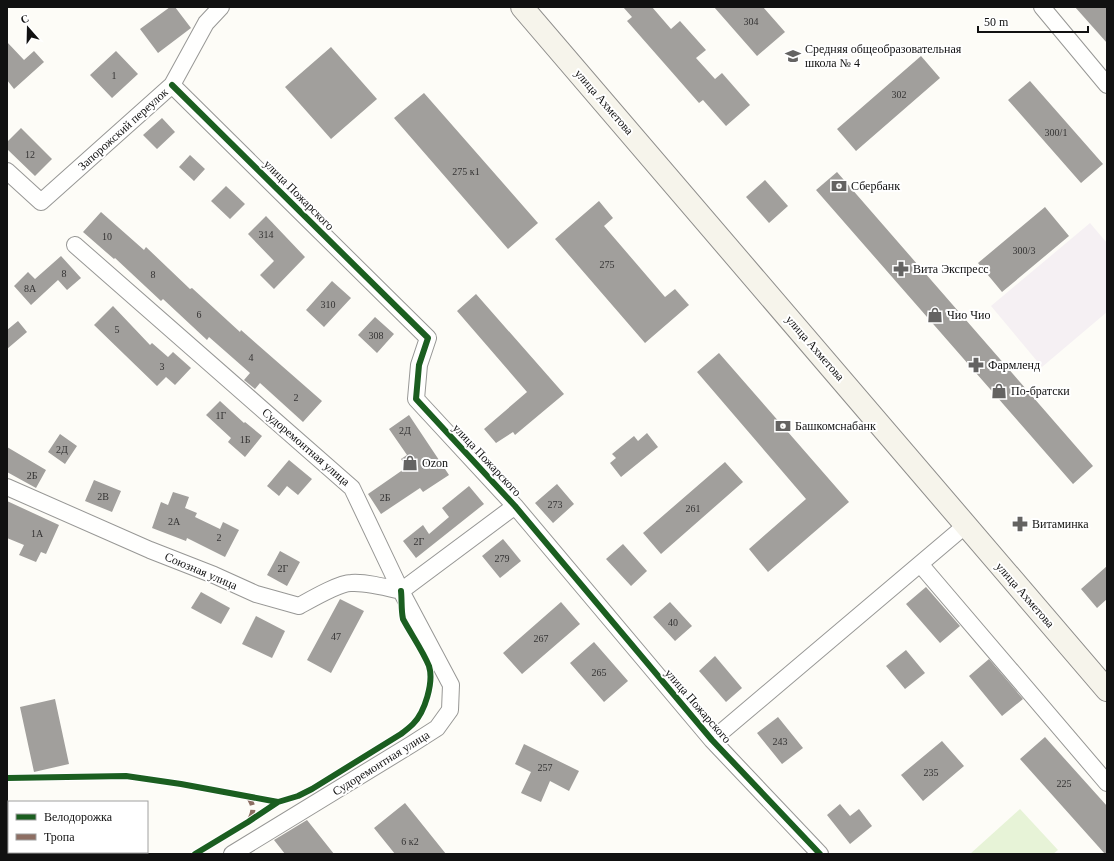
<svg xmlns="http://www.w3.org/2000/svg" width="1114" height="861" font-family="Georgia,serif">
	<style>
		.industrial { fill: #f5f0f3 }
		.green { fill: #e7f3d7 }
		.building { fill: #a19f9c }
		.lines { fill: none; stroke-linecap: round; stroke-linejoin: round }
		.minor-casing { stroke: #979795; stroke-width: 18 }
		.secondary-casing { stroke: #8e8d8b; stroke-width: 24 }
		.minor { stroke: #fffffe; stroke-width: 16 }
		.secondary { stroke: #f6f4eb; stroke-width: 22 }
		.quiet { stroke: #8d6e63; stroke-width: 5; stroke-dasharray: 10 5; stroke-linecap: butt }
		.cycleway-casing { stroke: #fff; stroke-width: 8 }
		.cycleway { stroke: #1b5e20; stroke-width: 6 }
		.labels { text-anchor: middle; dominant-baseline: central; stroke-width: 4; stroke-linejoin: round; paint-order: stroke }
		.number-label { font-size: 10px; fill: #353434 }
		.poi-label { font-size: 12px; fill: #111; stroke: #fff; text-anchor: start }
		.street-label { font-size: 12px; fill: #111; stroke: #fff }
	</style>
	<rect width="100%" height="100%" fill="#fdfcf7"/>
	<path class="industrial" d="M1090,223l17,20v69l-65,55 -51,-61z"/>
	<path class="green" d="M1020,809l38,41 -5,4h-83z"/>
	<path class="building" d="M170,7h5l16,21 -33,25 -18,-24z
		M623,7h29l19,22 9,-8 26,29 -10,8 19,21 7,-6 28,32 -24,21 -23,-26 -4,3 -72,-82 5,-4z
		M714,7h49l22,25 -28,24z
		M1075,7h32v36z
		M7,42l17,18 10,-9 10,11 -30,27 -7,-9z
		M331,47l46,52 -46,40 -46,-52z
		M116,51l22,23 -26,24 -22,-23z
		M921,56l19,22 -84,73 -19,-22z
		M1030,81l73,83 -22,19 -73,-83z
		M424,93l114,130 -30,26 -114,-131z
		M162,118l13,14 -18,17 -14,-14z
		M21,128l31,31 -17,17 -28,-27v-7z
		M190,155l15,14 -11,12 -15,-14z
		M837,172l256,294 -20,18 -257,-294z
		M765,180l23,26 -19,17 -23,-26z
		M226,186l19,18 -15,15 -19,-18z
		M599,201l14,17 -9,8 61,71 10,-8 14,16 -44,38 -90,-104z
		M1045,207l24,29 -67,56 -24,-29z
		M101,212l43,38 2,-3 44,42 2,-1 48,44 1,-2 81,71 -19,21 -43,-39 -5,6 -11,-9 6,-7 -41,-36 -2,3 -44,-41 -2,2 -46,-43 -1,1 -31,-27z
		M266,216l39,41 -31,32 -14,-14 14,-14 -26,-27z
		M61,256l20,22 -14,12 -9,-10 -27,25 -17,-19 14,-14 7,7z
		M332,281l19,17 -27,29 -18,-17z
		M476,294l88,100 -49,41 -2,-3 -17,11 -12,-14 43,-37 -70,-81z
		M113,306l37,39 2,-2 16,14 5,-5 18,16 -16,17 -9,-8 -9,9 -63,-61z
		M375,317l19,17 -17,19 -19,-18z
		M18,321l9,11 -20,17v-19z
		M719,353l130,149 -81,70 -19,-23 57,-50 -109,-127z
		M220,401l24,22 1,-1 17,14 -17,21 -17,-15 3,-4 -25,-23z
		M409,415l40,60 -26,17 -3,-4 -39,26 -13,-20 39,-27 -6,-8 6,-4 -18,-26z
		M647,433l11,14 -37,30 -11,-14 6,-5 -4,-4 22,-18 4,5z
		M60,434l17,12 -12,18 -17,-12z
		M7,447l39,23 -10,18 -29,-16z
		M289,460l23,19 -14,16 -11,-9 -8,10 -12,-10z
		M725,462l18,20 -82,72 -18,-21z
		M94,480l27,11 -9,21 -27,-11z
		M557,484l17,20 -21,19 -18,-20z
		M469,486l15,18 -68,54 -13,-17 20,-16 6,9 20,-17 -7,-9z
		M173,492l16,5 -4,11 12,5 -2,4 25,12 3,-7 16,8 -14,27 -38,-19 -1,3 -34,-13 9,-26 7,3z
		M7,501l52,24 -13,29 -5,-2 -5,10 -17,-7 5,-10 -17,-7z
		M503,539l18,22 -21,17 -18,-22z
		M623,544l24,27 -16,15 -25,-27z
		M280,551l20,11 -13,24 -20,-11z
		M1107,566v33l-10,9 -16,-19z
		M926,587l34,39 -20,17 -34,-39z
		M201,592l29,16 -9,16 -30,-16z
		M340,599l24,12 -33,62 -24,-13z
		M561,602l19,22 -58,50 -19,-21z
		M670,602l22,24 -17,15 -22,-24z
		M256,616l29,15 -13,27 -30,-14z
		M594,642l34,39 -24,21 -34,-39z
		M906,650l19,23 -20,16 -19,-23z
		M715,656l27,32 -16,14 -27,-31z
		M989,659l34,40 -21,17 -33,-40z
		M55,699l14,65 -35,8 -14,-65z
		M778,717l25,31 -21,16 -25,-31z
		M1045,737l62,69v48h-2l-85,-95z
		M942,741l22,25 -41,35 -22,-26z
		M524,744l55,27 -10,20 -19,-10 -9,21 -20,-9 10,-21 -16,-8z
		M405,803l41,51h-51l-21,-26z
		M840,804l10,12 9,-7 13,17 -22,18 -23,-29z
		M307,820l27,34h-49l-11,-14z"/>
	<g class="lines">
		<defs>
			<path id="minor" d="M1042,7l65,78
				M172,85l256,253 -9,27 -3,34 99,107 197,234 108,114
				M7,171l34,31 131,-117 34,-62 15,-16
				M75,245l277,243 49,103 50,94 -1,25 -13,18 -25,16 -180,110
				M7,487l143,63 64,25 42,19 43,12c11,-6 40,-23 52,-23 16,-1 34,4 50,8l114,-85
				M920,564l187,219
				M712,740l254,-215"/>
			<path id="secondary" d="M522,7l585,683"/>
		</defs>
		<use href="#minor" class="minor-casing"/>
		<use href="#secondary" class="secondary-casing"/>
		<use href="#minor" class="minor"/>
		<use href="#secondary" class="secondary"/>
		<path class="quiet" d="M248,796c5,9 7,13 2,23"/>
		<defs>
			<path id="cycleway" d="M172,85l256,253 -9,27 -3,34 99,107 197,234 108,114
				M7,778l119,-2 55,8 97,18
				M195,854l53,-32 30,-20 20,-6 14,-7 89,-55c4,-3 9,-7 12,-10 12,-12 21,-42 16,-58 -6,-15 -18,-32 -26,-47 -2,-9 -1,-19 -2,-28"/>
		</defs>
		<use href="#cycleway" class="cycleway-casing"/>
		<use href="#cycleway" class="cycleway"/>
	</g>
	<defs>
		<symbol id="school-bare" viewBox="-9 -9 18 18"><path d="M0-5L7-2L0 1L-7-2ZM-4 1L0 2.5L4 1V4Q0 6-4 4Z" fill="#646362" stroke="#fff" stroke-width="2.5" paint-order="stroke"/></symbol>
		<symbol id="bank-bare" viewBox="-9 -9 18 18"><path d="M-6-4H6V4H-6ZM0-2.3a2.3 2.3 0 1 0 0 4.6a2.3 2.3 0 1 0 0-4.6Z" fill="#646362" stroke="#fff" stroke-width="2.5" paint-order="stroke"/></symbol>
		<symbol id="pharmacy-bare" viewBox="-9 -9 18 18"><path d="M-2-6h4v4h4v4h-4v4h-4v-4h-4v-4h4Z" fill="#646362" stroke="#fff" stroke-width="2.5" paint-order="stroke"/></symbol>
		<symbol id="shop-bare" viewBox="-9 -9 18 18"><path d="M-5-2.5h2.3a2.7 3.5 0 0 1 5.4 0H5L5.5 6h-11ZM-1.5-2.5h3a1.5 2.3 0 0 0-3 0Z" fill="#646362" stroke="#fff" stroke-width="2.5" paint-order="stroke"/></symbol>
	</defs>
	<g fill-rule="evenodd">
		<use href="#school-bare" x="782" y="45" width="22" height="22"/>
		<use href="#bank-bare" x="828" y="175" width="22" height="22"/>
		<use href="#pharmacy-bare" x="890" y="258" width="22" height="22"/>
		<use href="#shop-bare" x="924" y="304" width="22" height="22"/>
		<use href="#pharmacy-bare" x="965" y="354" width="22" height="22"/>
		<use href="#shop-bare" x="988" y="380" width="22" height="22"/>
		<use href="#bank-bare" x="772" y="415" width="22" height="22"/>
		<use href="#shop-bare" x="399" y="452" width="22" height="22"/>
		<use href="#pharmacy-bare" x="1009" y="513" width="22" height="22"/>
	</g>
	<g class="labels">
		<g class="number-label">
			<text x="751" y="21">304</text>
			<text x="114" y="75">1</text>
			<text x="899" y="94">302</text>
			<text x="1056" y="132">300/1</text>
			<text x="30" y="154">12</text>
			<text x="466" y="171">275 к1</text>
			<text x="266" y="234">314</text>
			<text x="107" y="236">10</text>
			<text x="1024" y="250">300/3</text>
			<text x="607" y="264">275</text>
			<text x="64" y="273">8</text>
			<text x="153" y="274">8</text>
			<text x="30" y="288">8А</text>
			<text x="328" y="304">310</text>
			<text x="199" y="314">6</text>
			<text x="117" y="329">5</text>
			<text x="376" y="335">308</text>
			<text x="251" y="357">4</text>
			<text x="162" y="366">3</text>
			<text x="296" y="397">2</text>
			<text x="221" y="415">1Г</text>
			<text x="405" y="430">2Д</text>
			<text x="245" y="439">1Б</text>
			<text x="62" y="449">2Д</text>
			<text x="32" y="475">2Б</text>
			<text x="103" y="496">2В</text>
			<text x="385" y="497">2Б</text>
			<text x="555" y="504">273</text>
			<text x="693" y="508">261</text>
			<text x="174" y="521">2А</text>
			<text x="37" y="533">1А</text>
			<text x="219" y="537">2</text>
			<text x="419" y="541">2Г</text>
			<text x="502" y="558">279</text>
			<text x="283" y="568">2Г</text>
			<text x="673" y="622">40</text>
			<text x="336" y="636">47</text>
			<text x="541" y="638">267</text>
			<text x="599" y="672">265</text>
			<text x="780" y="741">243</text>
			<text x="545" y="767">257</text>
			<text x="931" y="772">235</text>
			<text x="1064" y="783">225</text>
			<text x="410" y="841">6 к2</text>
		</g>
		<g class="poi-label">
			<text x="805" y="49">Средняя общеобразовательная<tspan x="805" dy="14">школа № 4</tspan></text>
			<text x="851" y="186">Сбербанк</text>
			<text x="913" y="269">Вита Экспресс</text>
			<text x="947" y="315">Чио Чио</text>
			<text x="988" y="365">Фармленд</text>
			<text x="1011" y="391">По-братски</text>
			<text x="795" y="426">Башкомснабанк</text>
			<text x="422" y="463">Ozon</text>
			<text x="1032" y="524">Витаминка</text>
		</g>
		<g class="street-label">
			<text transform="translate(604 102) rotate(49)">улица Ахметова</text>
			<text transform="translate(123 129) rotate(-42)">Запорожский переулок</text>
			<text transform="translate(299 195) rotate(45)">улица Пожарского</text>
			<text transform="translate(815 348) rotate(49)">улица Ахметова</text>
			<text transform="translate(306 447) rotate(41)">Судоремонтная улица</text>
			<text transform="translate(487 460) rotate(47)">улица Пожарского</text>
			<text transform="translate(201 571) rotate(23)">Союзная улица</text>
			<text transform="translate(1025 595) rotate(49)">улица Ахметова</text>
			<text transform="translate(698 706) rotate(49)">улица Пожарского</text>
			<text transform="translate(381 763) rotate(-32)">Судоремонтная улица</text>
		</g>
	</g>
	<rect width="1114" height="861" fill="none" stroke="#111111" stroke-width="16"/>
	<rect x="8" y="801" width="140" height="52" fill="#ffffff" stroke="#a0a0a0"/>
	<rect x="16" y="814" width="20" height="6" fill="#1b5e20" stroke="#a0a0a0"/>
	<text x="44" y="821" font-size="12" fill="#111111">Велодорожка</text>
	<rect x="16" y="834" width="20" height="6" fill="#8d6e63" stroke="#a0a0a0"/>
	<text x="44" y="841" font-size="12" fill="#111111">Тропа</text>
	<g transform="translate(28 28) rotate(340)" stroke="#ffffff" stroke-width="3" paint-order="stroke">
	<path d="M0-3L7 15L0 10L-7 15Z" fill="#111111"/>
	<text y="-6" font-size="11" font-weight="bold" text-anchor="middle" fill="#111111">С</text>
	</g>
	<path d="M978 26v6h110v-6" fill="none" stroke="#111111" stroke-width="2"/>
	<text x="984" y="26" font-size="12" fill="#111111" stroke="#ffffff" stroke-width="3" paint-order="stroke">50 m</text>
</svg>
